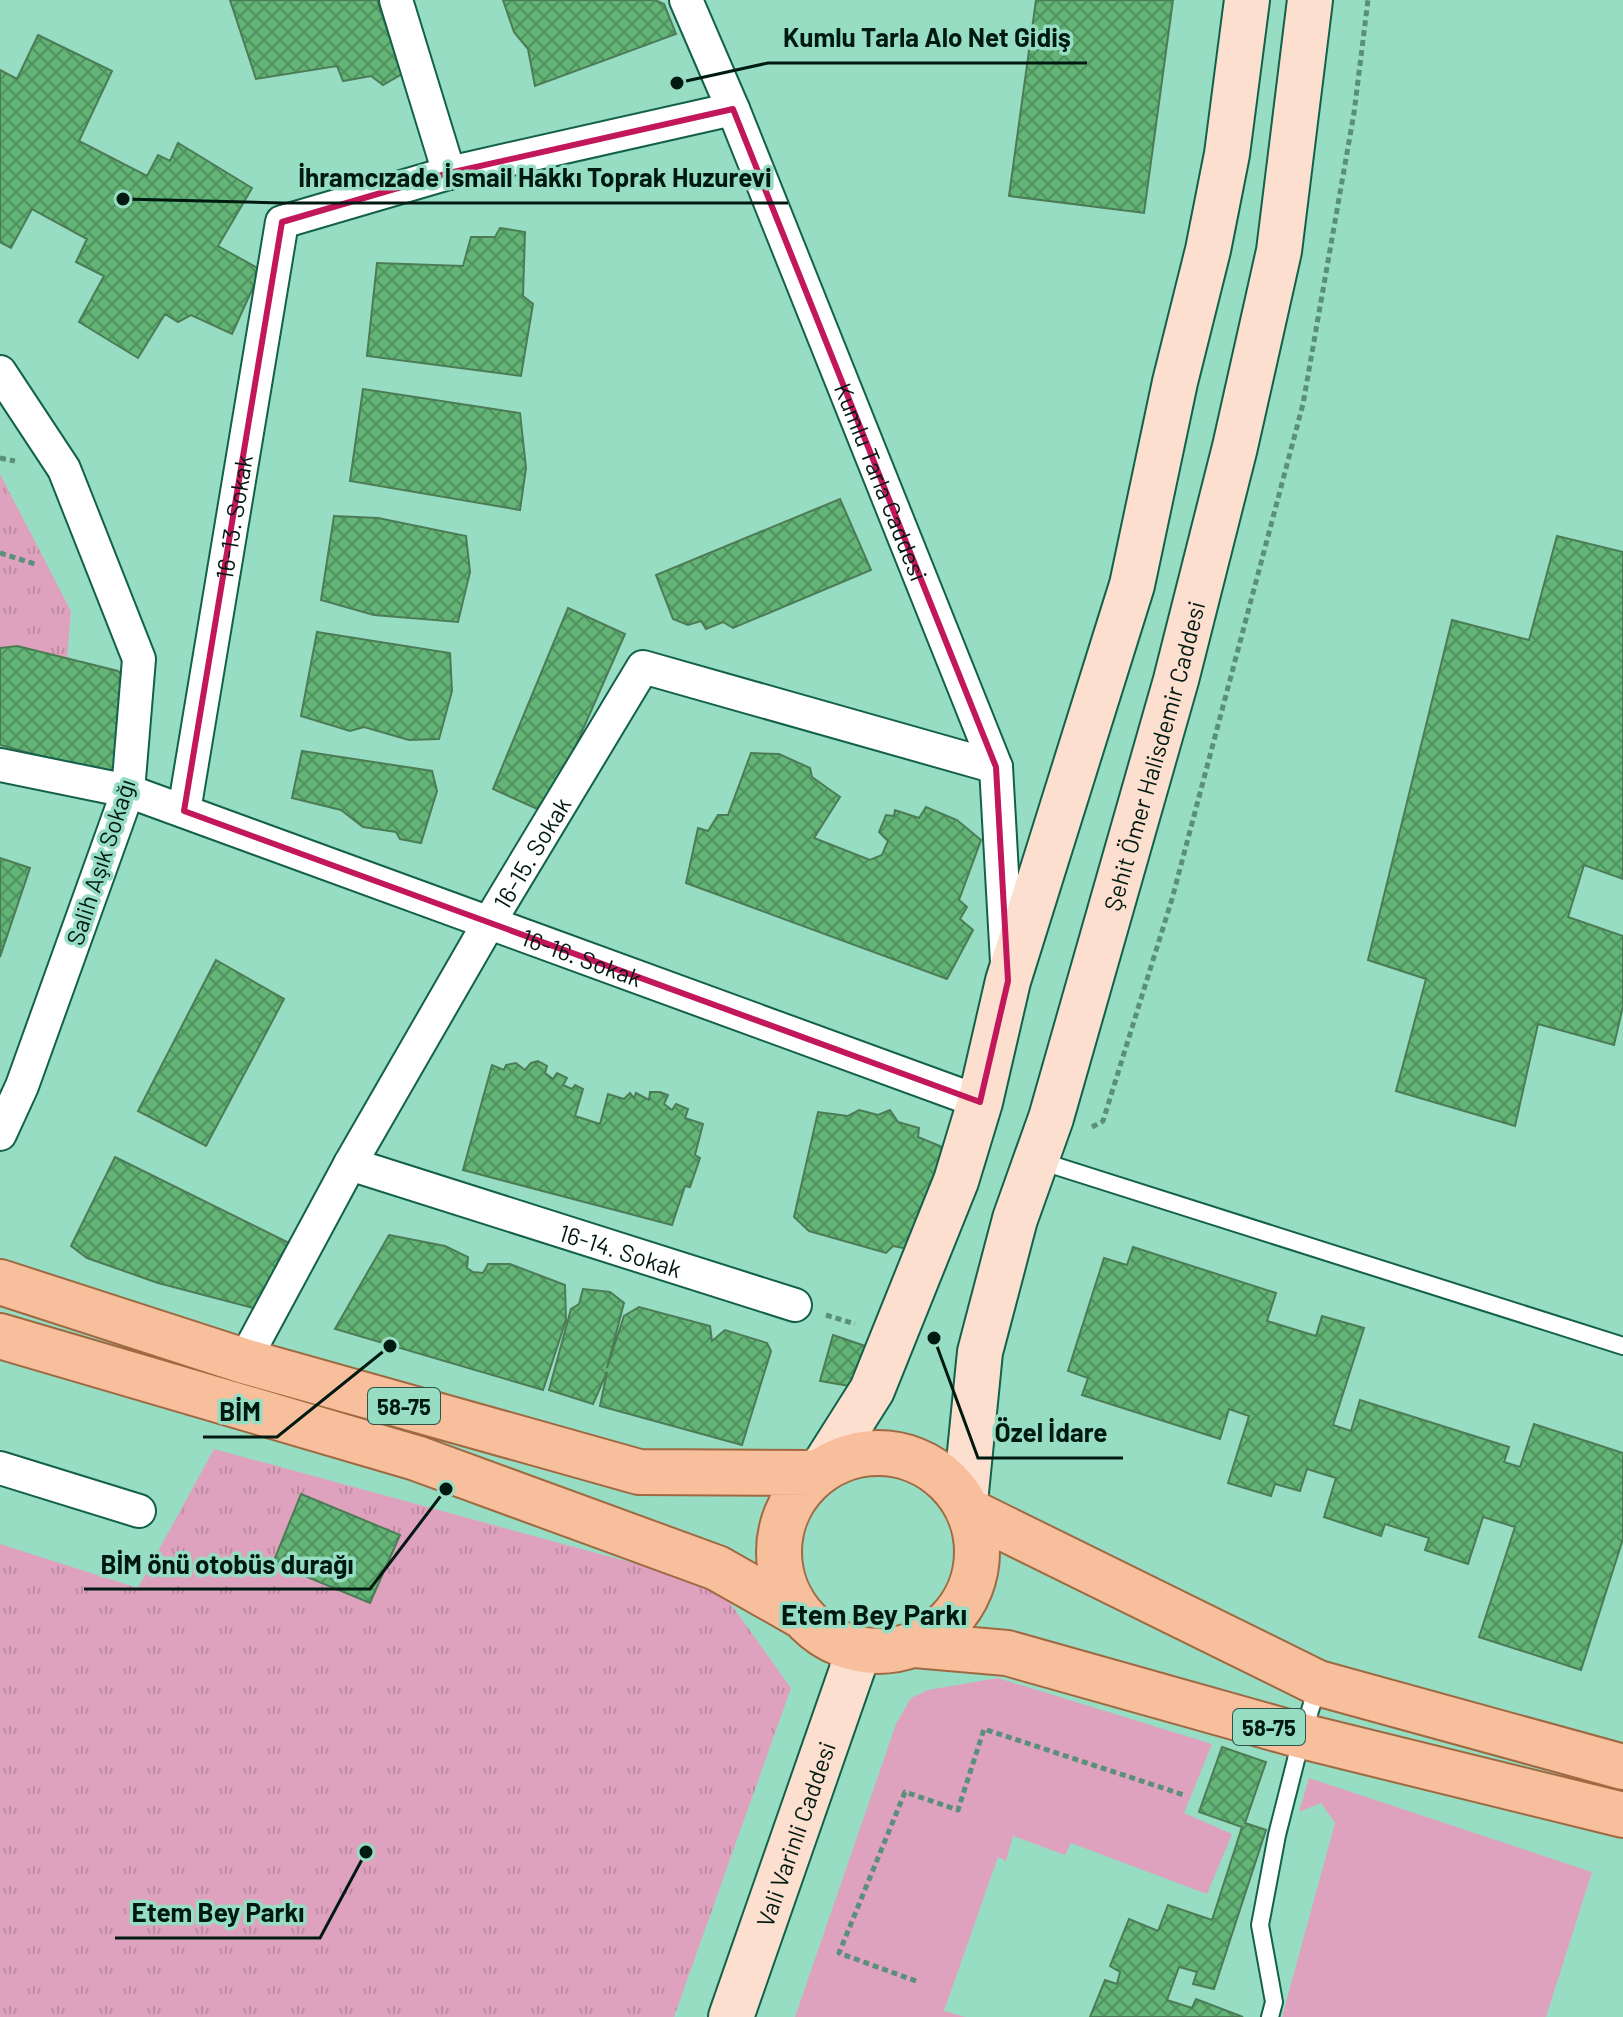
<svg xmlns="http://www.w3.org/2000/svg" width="1623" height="2017" font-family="Barlow,sans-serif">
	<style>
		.grass { fill: #dfa2be }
		.park { fill: url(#park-tufts) }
		.building { fill: url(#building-cross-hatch); stroke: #4c7c56; stroke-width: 2 }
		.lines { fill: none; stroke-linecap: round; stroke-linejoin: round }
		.lane-casing { stroke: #13604b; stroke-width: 20 }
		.street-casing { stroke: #13604b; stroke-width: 36 }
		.secondary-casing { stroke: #13604b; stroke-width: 48 }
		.primary-casing { stroke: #9f6942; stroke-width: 48 }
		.path { stroke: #5a8f7c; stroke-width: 5; stroke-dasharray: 6 4; stroke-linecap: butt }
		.lane { stroke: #fff; stroke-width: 16 }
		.street { stroke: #fff; stroke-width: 32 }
		.secondary { stroke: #fcdfce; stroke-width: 44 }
		.primary { stroke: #f8bf9d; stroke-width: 44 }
		.marked { fill: none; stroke: #c2185b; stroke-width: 6; stroke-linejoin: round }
		.labels { text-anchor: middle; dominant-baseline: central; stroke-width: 7; stroke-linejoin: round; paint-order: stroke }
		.shield { fill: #96ddc3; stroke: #2d5447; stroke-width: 2 }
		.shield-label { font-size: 22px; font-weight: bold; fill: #001a12 }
		.street-label { font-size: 24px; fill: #001a12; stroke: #96ddc3 }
		.quarter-label { font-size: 28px; font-weight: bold; fill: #001a12; stroke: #96ddc3 }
		.leader { fill: none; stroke: #001a12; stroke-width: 3 }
		.callout-dot { fill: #001a12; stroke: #96ddc3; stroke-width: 3 }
		.callout-label { font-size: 26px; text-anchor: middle; font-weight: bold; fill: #001a12; stroke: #96ddc3; stroke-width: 7; stroke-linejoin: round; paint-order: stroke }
	</style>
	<defs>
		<pattern id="park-tufts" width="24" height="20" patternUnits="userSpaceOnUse" patternTransform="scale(2)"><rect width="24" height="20" fill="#dfa2be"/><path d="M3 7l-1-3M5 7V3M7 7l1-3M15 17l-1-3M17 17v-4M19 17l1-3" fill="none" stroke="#be8ba2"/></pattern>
		<pattern id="building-cross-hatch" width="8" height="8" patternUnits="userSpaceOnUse" patternTransform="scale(2)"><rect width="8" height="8" fill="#63b476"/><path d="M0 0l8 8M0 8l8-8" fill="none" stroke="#4f925f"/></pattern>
	</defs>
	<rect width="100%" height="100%" fill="#96ddc3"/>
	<path class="grass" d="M998,1678l214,66 -28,69 48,21 -25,60 -136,-51 -6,12 -52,-19 -7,25 -8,-4 -54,154 22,6h-171l101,-293 15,-26 17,-8z
		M1309,1778l283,94 -46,145h-264l53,-194 -14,-20 -22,9z"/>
	<path class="park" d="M0,474l71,137 -6,72 -65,-22z
		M214,1449l504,137 73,102 -117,329h-674v-473l138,44z"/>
	<path class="building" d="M230,0h147l25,74 -19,11 -12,-9 -28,5 -6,-15 -81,13z
		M503,0h152l9,4 12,30 -141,52 -7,-37 -14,-17z
		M1036,0h137l-29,213 -135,-17z
		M38,35l74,36 -33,70 68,35 11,-21 12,6 8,-18 74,45 -34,58 43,24 -29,64 -41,-19 -13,7 -13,-8 -27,44 -59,-36 25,-46 -28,-14 11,-23 -55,-30 -21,39 -11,-6v-172l17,9z
		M500,228l25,4 -2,64 10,8 -12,72 -154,-20 10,-93 86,3 8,-29h24z
		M363,389l157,24 6,55 -6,42 -170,-29z
		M840,499l31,71 -138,58 -10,-6 -17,7 -5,-8 -13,4 -15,-6 -17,-44z
		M334,516l44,2 88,18 4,36 -12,50 -84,-7 -53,-15z
		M1557,536l66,16v327l-39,-14 -16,52 55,19v70l-9,39 -76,-21 -23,102 -119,-35 30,-112 -58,-19 84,-340 77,20z
		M568,608l57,26 -79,179 -53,-24z
		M317,632l133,21 2,38 -13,48 -30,1 -45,-13 -14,4 -49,-15z
		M17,646l101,25 16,15 -18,90 -116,-31v-97z
		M302,751l130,20 5,20 -16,52 -21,-4 -4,-7 -33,-5 -22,-17 -49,-12z
		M751,753l28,1 31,14 2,9 28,20 -26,41 56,22 12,-5 6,-14 -9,-9 7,-17 8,1 1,-6 24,8 7,-11 31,13 24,20 -22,60 8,7 -7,12 13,11 -26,49 -261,-96 12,-55 10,3 10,-16h10z
		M0,858l30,10 -30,89z
		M216,960l68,39 -78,147 -68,-35z
		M538,1061l9,5 -2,7 8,6 4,-6 10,5 -4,7 9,4 3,-4 8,4 -8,27 25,8 8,-30 16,5 6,-6 4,5 2,-5 13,7 1,-8h10l8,3 -4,9 8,6 4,-6 12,5 -3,9 18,6 -8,31 5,3 -10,29 -5,-1 -13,39 -209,-55 29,-105 12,5 2,-5 10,-2 9,7 6,-7z
		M859,1110l19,5 12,-5 8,12 21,6 -1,9 27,11 -31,102 -21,-4 -7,7 -77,-22 -15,-14 24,-105 30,4z
		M115,1157l178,88 -32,65 -103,-27 -71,-25 -16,-12z
		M389,1235l56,11 23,11 -1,11 6,4 10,1 5,-9h22l55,21 1,35 -23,70 -208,-61z
		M1133,1247l143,46 -9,28 49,15 6,-20 42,12 -31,97 18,6 9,-31 149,47 -5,15 16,5 14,-43 89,29v86l-42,131 -102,-33 36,-110 -32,-10 -15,47 -43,-14 4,-12 -44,-14 -4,12 -57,-19 12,-39 -29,-9 -7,22 -25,-7 -4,12 -43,-13 21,-67 -20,-7 -9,30 -138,-44 6,-17 -20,-7 36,-113 23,7z
		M583,1289l27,3 14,11 -17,65 17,-52 15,-9 71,19 2,15 13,-11 42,13 4,8 -29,94 -142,-39 7,-34 -14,32 -44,-14 22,-81 8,-5z
		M833,1335l38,13 -10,40 -41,-7z
		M301,1494l99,41 -30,68 -97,-40z
		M1222,1747l44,15 -21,61 21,7 -52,159 -21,-5 4,-12 -18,-5 -12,33 25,8 4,-9 47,18h-153l15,-37 12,4 3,-12 -10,-6 19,-47 29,12 10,-26 44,15 30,-93 -43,-15z"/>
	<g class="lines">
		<defs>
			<path id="lane" d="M1037,1160l586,186
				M1270,2017l4,-15 -14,-77 17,-90 25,-99 16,-51"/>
			<g id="street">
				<path d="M396,0l53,173"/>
				<path id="s1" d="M686,0l47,109 263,658 11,195"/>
				<path d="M0,372l64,97 75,190 -11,132 -106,295 -22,48"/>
				<path id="s2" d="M0,765l128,26 852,311"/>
				<path id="s3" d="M184,811l98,-589 167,-49 284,-64"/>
				<path id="s4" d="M350,1164l445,141"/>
				<path id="s5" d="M244,1361l106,-197 140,-243 153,-254 353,100"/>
				<path d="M0,1468l139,43"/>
			</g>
			<g id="secondary">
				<path d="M822,1469l50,-79 84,-209 24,-79 28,-121 124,-396 43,-203 33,-132 19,-96 20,-154"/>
				<path id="s6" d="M965,1502l15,-150 35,-133 36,-101 125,-438 59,-233 44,-196 31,-251"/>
				<path id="s7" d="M731,2017l128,-367"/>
			</g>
			<path id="primary" d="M0,1282l244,79 395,111 178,1
				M0,1336l416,122 301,110 83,47
				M779 1552a99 99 0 1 1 198 0a99 99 0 1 1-198 0Z
				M969,1511l349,172 305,84
				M915,1645l92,8 295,83 321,79"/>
		</defs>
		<use href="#lane" class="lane-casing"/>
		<use href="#street" class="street-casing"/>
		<use href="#secondary" class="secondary-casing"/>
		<use href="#primary" class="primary-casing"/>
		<path class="path" d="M0,458l15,3
			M0,553l35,11
			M1092,1127l11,-6 69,-222 131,-495 51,-291 14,-113
			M826,1315l29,9
			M916,1981l-77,-28 66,-161 53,18 26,-81 200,66"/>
		<use href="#lane" class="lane"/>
		<use href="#street" class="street"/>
		<use href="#secondary" class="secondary"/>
		<use href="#primary" class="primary"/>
	</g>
	<path class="marked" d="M733,109l263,658 12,214 -28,121 -796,-291 98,-589 167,-49z"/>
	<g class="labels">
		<g class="shield">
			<rect x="368" y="1388" width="72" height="36" rx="6"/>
			<rect x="1233" y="1709" width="72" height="36" rx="6"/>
		</g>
		<g class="shield-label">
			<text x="404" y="1406">58-75</text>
			<text x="1269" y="1727">58-75</text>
		</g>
		<g class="street-label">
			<text stroke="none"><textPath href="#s1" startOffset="520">Kumlu Tarla Caddesi</textPath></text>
			<text stroke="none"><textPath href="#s3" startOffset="298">16-13. Sokak</textPath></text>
			<text stroke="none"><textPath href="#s6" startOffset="772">Şehit Ömer Halisdemir Caddesi</textPath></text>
			<text stroke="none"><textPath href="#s5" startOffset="584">16-15. Sokak</textPath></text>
			<text transform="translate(100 862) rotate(-72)">Salih Aşık Sokağı</text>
			<text stroke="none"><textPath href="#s2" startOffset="614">16-16. Sokak</textPath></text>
			<text stroke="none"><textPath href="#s4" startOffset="284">16-14. Sokak</textPath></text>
			<text stroke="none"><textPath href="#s7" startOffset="194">Vali Varinli Caddesi</textPath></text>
		</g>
		<g class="quarter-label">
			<text x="874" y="1614">Etem Bey Parkı</text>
		</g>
	</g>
	<path class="leader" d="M677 83L768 63H1087M123 199L282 203H788M390 1346L277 1437H203M934 1338L978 1458H1123M446 1489L370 1589H84M366 1852L320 1938H115"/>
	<g class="callout-dot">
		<circle cx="677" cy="83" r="8"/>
		<circle cx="123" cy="199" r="8"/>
		<circle cx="390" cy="1346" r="8"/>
		<circle cx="934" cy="1338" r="8"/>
		<circle cx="446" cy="1489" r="8"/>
		<circle cx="366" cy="1852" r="8"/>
	</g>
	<g class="callout-label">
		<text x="927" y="47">Kumlu Tarla Alo Net Gidiş</text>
		<text x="535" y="187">İhramcızade İsmail Hakkı Toprak Huzurevi</text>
		<text x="240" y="1421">BİM</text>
		<text x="1051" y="1442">Özel İdare</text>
		<text x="227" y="1574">BİM önü otobüs durağı</text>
		<text x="218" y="1922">Etem Bey Parkı</text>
	</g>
</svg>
